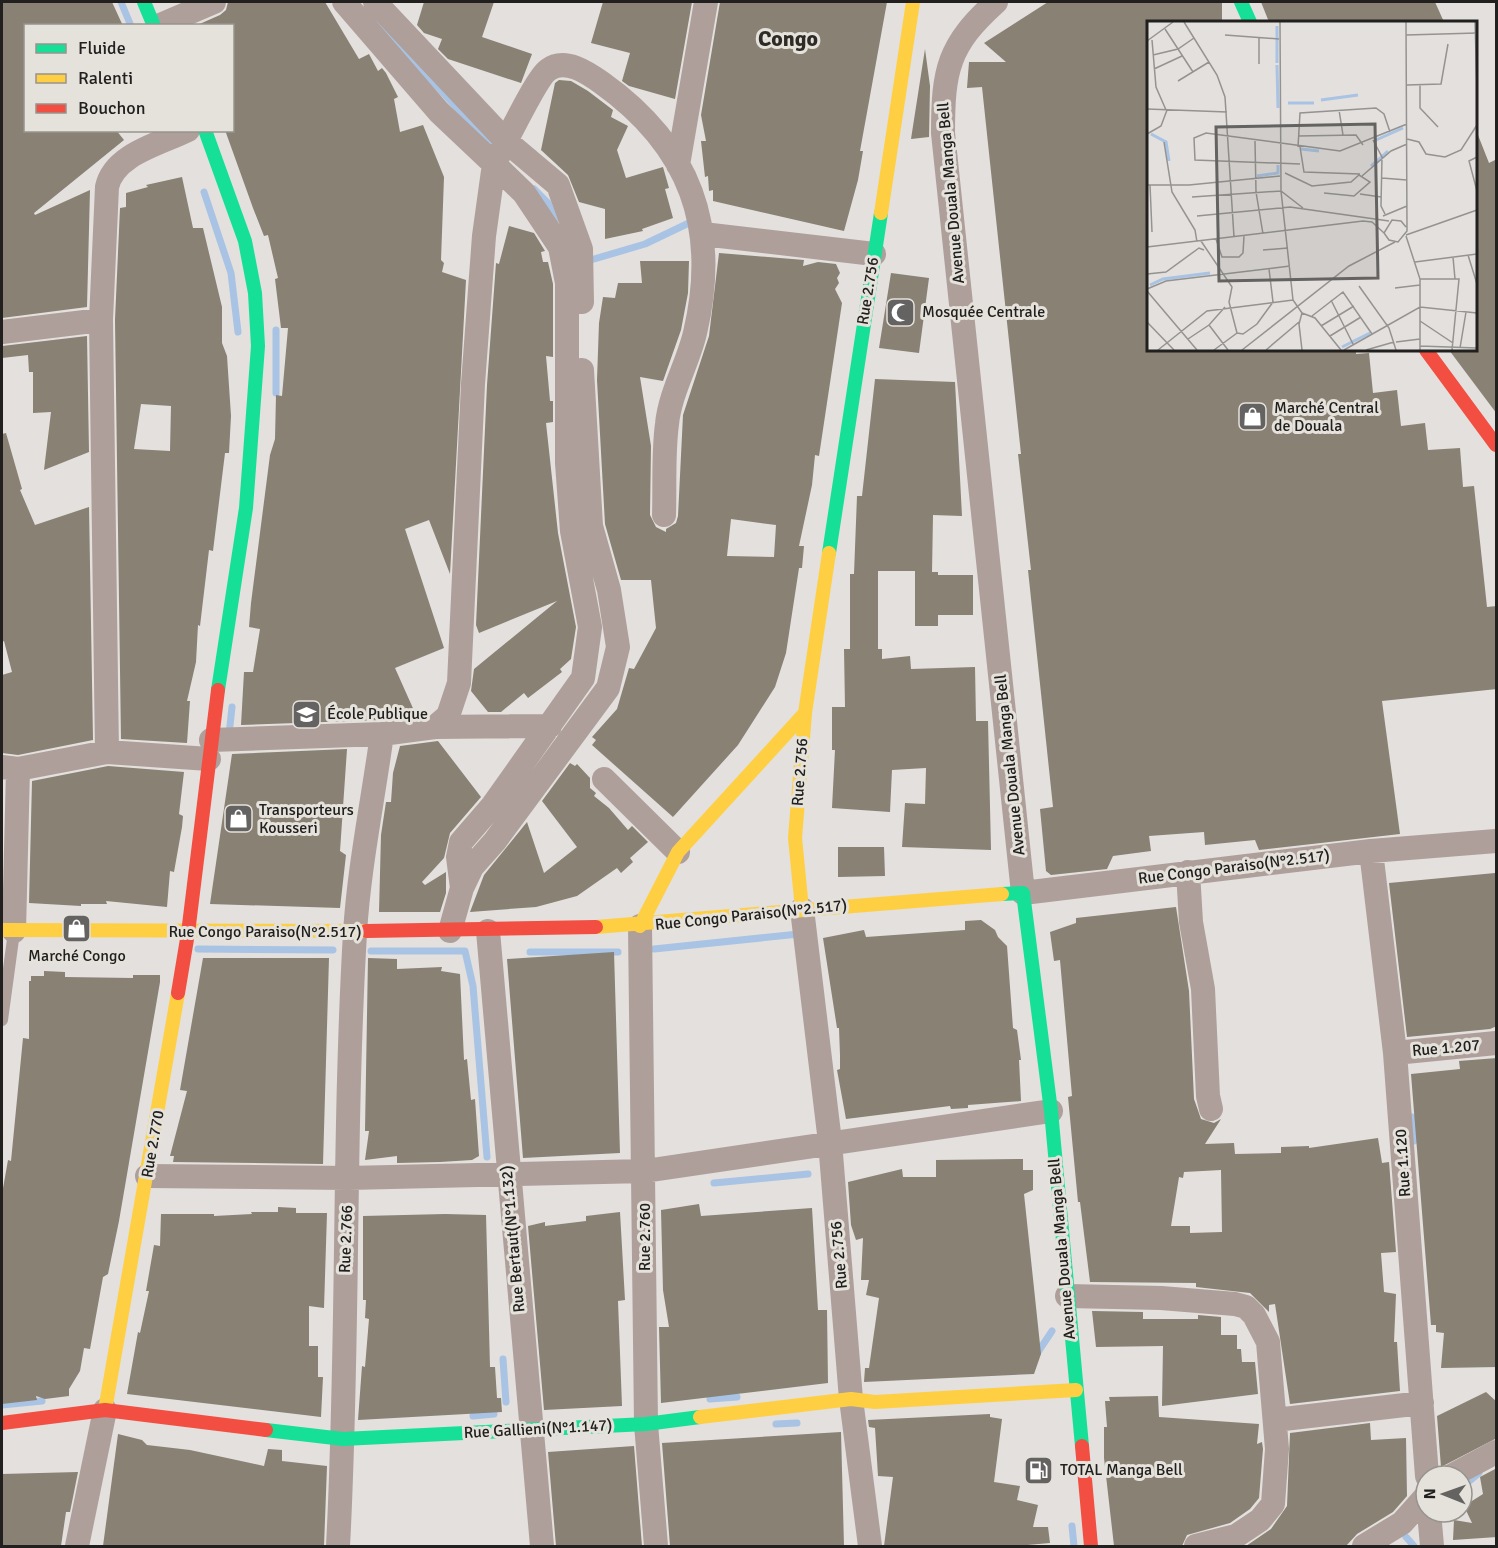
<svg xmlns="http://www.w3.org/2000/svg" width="1498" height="1548" font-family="Signika,sans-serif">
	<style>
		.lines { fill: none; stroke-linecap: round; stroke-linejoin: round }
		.stream { stroke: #a8c3e3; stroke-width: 7 }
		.building { fill: #888174; fill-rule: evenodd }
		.lane { stroke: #ae9f9a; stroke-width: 12 }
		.street { stroke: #ae9f9a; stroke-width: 24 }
		.fast { stroke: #16e098; stroke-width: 14 }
		.slow { stroke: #ffcf43; stroke-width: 14 }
		.jam { stroke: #f24e42; stroke-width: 14 }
		.labels { text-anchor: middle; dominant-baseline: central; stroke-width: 6; stroke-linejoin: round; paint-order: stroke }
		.street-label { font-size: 16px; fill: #21201e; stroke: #e5e1db }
		.poi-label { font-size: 16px; fill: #21201e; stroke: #e5e1db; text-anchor: start }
		.district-label { font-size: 22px; font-weight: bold; fill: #2e2b26; stroke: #e5e1db }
		.inset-river { fill: none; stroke: #a8c3e3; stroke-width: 3 }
		.inset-road { fill: none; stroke: #959391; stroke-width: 1.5 }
		.view { fill: #656361; fill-opacity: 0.15; stroke: #656361; stroke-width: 3 }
		.inset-edge { fill: none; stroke: #21201e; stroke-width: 3 }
	</style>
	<rect width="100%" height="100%" fill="#e3e0dd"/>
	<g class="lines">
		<path class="stream" d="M121,2l10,24
			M374,18l123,133
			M534,189l14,14 7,19
			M204,192l27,81 7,59
			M584,262l61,-18 46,-22
			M276,393v-63
			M229,735l3,-28
			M198,949l135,1
			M654,949l145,-15
			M371,951h94l8,35 14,171
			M530,952h88
			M1412,1117l2,24
			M714,1183l94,-9
			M1036,1355l16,-24
			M503,1359l3,43
			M710,1399l27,-2
			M2,1405l40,-4
			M473,1416l21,-2
			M776,1424l21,-1
			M1462,1487l17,-14
			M1072,1526l2,20
			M1406,1537l8,9"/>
	</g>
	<path class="building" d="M2,2h110l11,24h-97v104h90l8,10 -90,73 1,2 55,-25 -3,117 -85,11z
		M228,2h97l34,57 10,-5 9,17 4,-3 4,5 12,24 -4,2 6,33 23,-7 21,52 -3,83 3,3 -2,9 24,8 -16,294 -21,-54 -24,9 39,119 -49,20 21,47 -35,5 -140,5 3,-53h9l7,-43 -11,-2 2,-24 19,-148 5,-16 1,-44 6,1 6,-68h-7l-6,-49 3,-1 -10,-43 -4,1 -11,-28 -28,-78h7v-104h-37l25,-11 6,-5z
		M424,2h70l-12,35 50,17 -11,29 -73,-24 -10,-10 4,-10 -18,-6 -7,-8z
		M603,2h89l-17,97 -46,-13 -7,-5 8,-28 -39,-10z
		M720,2h167l-27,149h3l-5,29 -14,51 -131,-30v-11l-4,1 -1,-15 -3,1 -4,-36h5l-5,-26z
		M1048,2h174v20h-73v328h207v4l13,-1 4,40 24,-3 4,36 24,-3 3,27 32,-2 3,39 11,-1 13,121 10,-1v83l-115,12 18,133 -141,16 -4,-10 -50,5 -1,-13 -55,4 2,15 -38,5 -6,13 -56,6 -5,-4 -6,-62 13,-2 -25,-237h3l-13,-116h3l-39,-367 -15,1 2,-26h37l-22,-19z
		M1261,2h174l9,20h-175z
		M925,49l5,37 -1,51 -18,2z
		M559,80l12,1 17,10 25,19 -2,7 17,9 -11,24 9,28 37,-11 6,21 -4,1 8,29 -31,11 1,2 -38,8v-30l-26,-7 -11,-27 -27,-25 14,-67z
		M1476,130l13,33 8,-4v255l-48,-64h27z
		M182,177l11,51h10l19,79v36l5,13 4,60 -2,37h-4l-12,98 -4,-1 -9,76 -2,-1 -2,37 -9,39h3l-3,42 -66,-4 -6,-419 5,-112 6,-1v-14l22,-6 -2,-2zM141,404l30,2 -1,45 -36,-2z
		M509,226l25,7 11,18 -4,1 2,10h5l5,22v73l-7,-1 4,45h3v21l-7,1 12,110 18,94 -5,32 -11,10 2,3 -34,26 -4,-5 -23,19h-13l-17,-21 3,-22 83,-68 -78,32 -3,-8 11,-240 9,-122 3,1z
		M719,253l85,7 -1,6 15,-4 18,2 4,9 -3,5 2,5 -4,6 7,14 -23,153 -4,-1 -3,30 -13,61h5l-2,22h-3l-13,85 -11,34 -37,58 -65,72 -81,-72 4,-5 -4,-3 25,-28 12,-41 5,1 22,-41 -5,-48h-30l-16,-56 -8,-144 2,-57 4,-26 12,1 3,-15h24l-2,-22h49l-1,32 -7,37 -18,51 -23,-4 11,69 -1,69 6,12 10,5v-3l10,-6 2,-7 5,-101 26,-79zM731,519l45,6 -2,32 -47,-1z
		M891,273l38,5 -10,75 -40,-5z
		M87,336l2,116 -45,18 7,-58 -18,1v-41h-4l-1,-17 -26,3v-12z
		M875,379l80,3 7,134 -29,-1 -1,57h6v3h35v40h-35v11h-23v-55h-37v78h4v10l28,-3 1,13 64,-2 1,54h12l3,129 -89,-3 3,-44 20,1 1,-36 -34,2 -2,42 -58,-4 3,-58h-3v-43h13l-1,-58h6v-75h4l3,-78h5z
		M6,433l16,56 -2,1 15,35 54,-18 4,233 -75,15 -16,-2v-78l10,-3 -8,-31 -2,1v-208z
		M438,741l43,56 -31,36 -6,25 -22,24 3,3 21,-13v21l-6,19h-61l2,-77 5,-33h5l2,-29 7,-27z
		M347,749l-7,102 6,4 -6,53 -130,-4 22,-150z
		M570,763l5,3 2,-2 13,14v10l6,5 -2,3 15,12 19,22 4,-4 16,16 -18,16 3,4 -12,11 -4,-5 -40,28 -41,11 -66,5 14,-37 43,-53 17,51 33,-26 -35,-46z
		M108,766l76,6 -5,42 4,2 -1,11 -8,45 -4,-1 -3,36 -61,-6 1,3h-26v2l-52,-3 3,-122z
		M2,781l1,1 -1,78z
		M838,847h46l1,29 -47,1z
		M1495,873l2,153 -7,3 -83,8 -18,-154z
		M1176,907l13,84 5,108 7,20 13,4 7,-4 -16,25 29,-1 1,11 46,-1v-6l28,-1v2l69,-10 4,25 7,-1 7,90 -15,1 3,39 12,2 -2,48h3l3,49 -110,13 -15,-100 -6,1v7l-19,-19 -54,-6v-4l-106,-1 -10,-80h-2l-10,-105 4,-1 -12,-136 -6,1 -4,-29 26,-9v-5zM1221,1170l1,62 -32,1v-7h-19l8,-49 4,1 1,-6z
		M981,920l14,10 3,7 9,9 6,82 4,2 4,30h-2l2,41 -53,4v3l-17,1 -1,-3 -104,13 -9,-49 3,-1v-14l-1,-27h-2l-14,-90 41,-8 2,7 99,-7v-9z
		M614,952l6,201 -97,5 -16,-199z
		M203,958h126l-6,206 -150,-2 1,-6h-4l17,-65 -7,-1z
		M368,958l29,1v10l45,-2 -1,4 19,3 4,86 3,-1 4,41 4,-1 4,57 -7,4 -32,2 -43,1v-7l-32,4 4,-29h-4z
		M44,971l21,1v5l68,1v-3h27v7l-41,239 -11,53 -5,3 -13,72 -6,-1 -4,23 -11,18v7l-24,3 -9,-3 1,4 -35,4v-210l6,-34 3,1 12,-123 6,1v-58h2v-5h13z
		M1497,1058v309l-56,1 3,-35 -8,-1v-7h-5l-20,-251 49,-5 -1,-8z
		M1023,1159v11h10v20l-9,4 17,160 -7,20 -170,8 1,-14h4l10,-70 -13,-3 3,-15h-8l2,-42 -7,2 -5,-15 -3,-43 54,-13 1,8h33v-17z
		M699,1204l2,12 111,-8 6,102h9l1,73 -167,20 -2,-76h10l-6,-37 -2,-80z
		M278,1207l18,1v5h31l-3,95 -15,-2v40h9v31h5l-2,40 -194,-23 11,-62 2,1 9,-42h-3l8,-46 6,1 1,-32h53v2l38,-2 -1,-2h27z
		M620,1212l5,88 -7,1 4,105 -78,4 -16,-184 17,-4v4l41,-5v-5z
		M445,1214l41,1 4,152h5l2,31h4l1,14 -144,8 4,-54 3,1 4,-48 -4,-1 1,-18h-3v-84z
		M1092,1311l51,1v7h55v-4l23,2v18h16v14h4l1,13h13l3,32 -96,12 1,-60 -67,1z
		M1486,1392l11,10v36l-56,29 -4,-51z
		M1158,1396l1,21 100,7 -2,20 5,-2 1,7 -4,49 -9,11 -20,14 -43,12 -5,11h-68l-10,-88v-31h3l-2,-26h5l-1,-4z
		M990,1414v3l12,2 -8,63 26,4 -3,14 21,5 -5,22h15l2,16 -34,3h-132l9,-69 -15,-1 -3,-48 -6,-1 -1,-7z
		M1370,1423l1,17 35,-2 1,58 -14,16 -36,22 -11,12h-100l25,-17 16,-23 3,-73z
		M841,1432l3,114h-174l-8,-103z
		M118,1434l24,6 5,5 43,5 74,16 4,-17 14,1v11l45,5 -3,80h-221z
		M634,1446l8,100h-86l-8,-94z
		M1497,1468v69l-44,3 1,-20 18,3 -8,-17 19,-12 -3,-17z
		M78,1472l-8,40h-4l-5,34h-59v-72z"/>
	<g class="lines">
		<path class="lane" d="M2,1020l12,-88"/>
		<path class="street" d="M375,2l132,140 51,43 23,64 1,53
			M996,2c-48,43 -53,68 -53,131l80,760 348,-42 125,-10
			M158,26l56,-24
			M678,165l28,-163
			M703,234l171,20
			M2,332l99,-12
			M435,727l115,-1
			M211,740l171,-6 53,-7 13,-11 11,-33 14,-299 11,-148 10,-72 -55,-52 -95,-110
			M107,752l-6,-432 6,-133c7,-33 53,-43 81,-57
			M2,767l16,2 89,-17 102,7
			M604,779l74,73
			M1371,851l24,202 32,423
			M1188,872l3,50 12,67 5,107 3,13
			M462,888l-4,-31 3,-15 32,-37 90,-127 7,-51 -18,-96 -5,-68v-180l-7,-36 -36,-54 -30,-29c10,-17 42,-86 54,-94 17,-13 40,3 54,13 88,63 118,144 93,250 -7,30 -25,60 -28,91 -4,30 -2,61 -3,91
			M802,909l28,233 21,257 19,147
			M640,926l6,498 10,122
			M14,931l4,-162
			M450,931l12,-43 10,-21 23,-26 113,-153 10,-41 -9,-57 -18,-64 -9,-156
			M488,931l54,615
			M1395,1053l101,-10
			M147,1176l201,2 297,-7 406,-60
			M1067,1296l94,2 74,6 11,3 8,8 14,27 9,107 -4,55 -13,16 -24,16 -40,10
			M1275,1420l147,-17
			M1451,1476l45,-24
			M1429,1512l3,34
			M77,1546l28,-136
			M338,1546c11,-204 5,-409 17,-613 4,-66 18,-133 27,-199
			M1364,1546l38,-23 24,-27"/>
		<path class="fast" d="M144,2l10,24
			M1241,2l9,20
			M205,130l40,111 10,52 3,53 -12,162 -28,182
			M829,553l52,-340
			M1002,894l21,-1 28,218 31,335
			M266,1430l77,9 303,-15 54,-7"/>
		<path class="slow" d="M881,213l32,-211
			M802,909l-7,-71 10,-125 24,-160
			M640,926l38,-74 127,-139
			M596,927l406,-33
			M2,930l364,1
			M105,1410l73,-417
			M700,1417l151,-18 24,3 201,-12"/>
		<path class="jam" d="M1426,350l70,95
			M366,931l230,-4
			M178,993l10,-60 30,-243
			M2,1423l103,-13 161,20
			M1082,1446l9,100"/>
	</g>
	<defs>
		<symbol id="mosque-square" viewBox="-11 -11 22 22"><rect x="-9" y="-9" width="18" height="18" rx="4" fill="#656361" stroke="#e5e1db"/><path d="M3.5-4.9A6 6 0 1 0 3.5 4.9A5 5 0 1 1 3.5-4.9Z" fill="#fff"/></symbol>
		<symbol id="shop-square" viewBox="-11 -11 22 22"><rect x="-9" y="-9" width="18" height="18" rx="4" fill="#656361" stroke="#e5e1db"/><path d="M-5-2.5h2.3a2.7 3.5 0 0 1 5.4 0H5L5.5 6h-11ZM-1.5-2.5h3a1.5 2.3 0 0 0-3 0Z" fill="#fff"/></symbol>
		<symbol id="school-square" viewBox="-11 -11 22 22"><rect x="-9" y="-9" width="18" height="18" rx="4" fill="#656361" stroke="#e5e1db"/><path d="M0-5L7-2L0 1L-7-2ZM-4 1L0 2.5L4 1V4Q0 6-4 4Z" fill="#fff"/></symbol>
		<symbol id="fuel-square" viewBox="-11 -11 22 22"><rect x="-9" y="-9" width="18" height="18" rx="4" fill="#656361" stroke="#e5e1db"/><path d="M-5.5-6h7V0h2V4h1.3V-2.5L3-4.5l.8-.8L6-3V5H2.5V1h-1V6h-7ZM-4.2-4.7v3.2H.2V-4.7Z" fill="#fff"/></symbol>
	</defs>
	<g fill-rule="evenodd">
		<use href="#mosque-square" x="884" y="296" width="33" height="33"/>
		<use href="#shop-square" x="1236" y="400" width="33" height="33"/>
		<use href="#school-square" x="290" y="698" width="33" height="33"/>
		<use href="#shop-square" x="222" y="802" width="33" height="33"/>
		<use href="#shop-square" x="60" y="912" width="33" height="33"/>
		<use href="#fuel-square" x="1022" y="1454" width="33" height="33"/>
	</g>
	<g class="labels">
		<g class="street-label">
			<text transform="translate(951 193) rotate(-95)">Avenue Douala Manga Bell</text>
			<text transform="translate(868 291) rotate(-81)">Rue 2.756</text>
			<text transform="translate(1010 765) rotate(-96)">Avenue Douala Manga Bell</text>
			<text transform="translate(800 772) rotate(-86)">Rue 2.756</text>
			<text transform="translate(1234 867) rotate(-7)">Rue Congo Paraiso(N°2.517)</text>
			<text transform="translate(751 915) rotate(-6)">Rue Congo Paraiso(N°2.517)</text>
			<text x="265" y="932">Rue Congo Paraiso(N°2.517)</text>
			<text transform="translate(1446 1048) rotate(-5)">Rue 1.207</text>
			<text transform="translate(153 1144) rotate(-80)">Rue 2.770</text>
			<text transform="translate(1403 1163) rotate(-94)">Rue 1.120</text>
			<text transform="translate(645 1237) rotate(-90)">Rue 2.760</text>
			<text transform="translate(346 1239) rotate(-88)">Rue 2.766</text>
			<text transform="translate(513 1239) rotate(-95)">Rue Bertaut(N°1.132)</text>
			<text transform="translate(1062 1249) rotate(-95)">Avenue Douala Manga Bell</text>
			<text transform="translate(839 1255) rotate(-95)">Rue 2.756</text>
			<text transform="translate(538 1429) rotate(-3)">Rue Gallieni(N°1.147)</text>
		</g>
		<g class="poi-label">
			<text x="922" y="312">Mosquée Centrale</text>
			<text x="1274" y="408">Marché Central<tspan x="1274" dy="18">de Douala</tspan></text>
			<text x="327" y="714">École Publique</text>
			<text x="259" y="810">Transporteurs<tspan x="259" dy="18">Kousseri</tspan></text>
			<text x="77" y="956" text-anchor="middle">Marché Congo</text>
			<text x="1060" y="1470">TOTAL Manga Bell</text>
		</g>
		<g class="district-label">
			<text x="788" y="38">Congo</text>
		</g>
	</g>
	<g transform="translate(1147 21)">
		<rect width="330" height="330" fill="#e3e0dd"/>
		<path class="inset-river" d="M130,5v37M130,44l1,43M174,79l37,-5M141,82h26M4,113l15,8 3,19M229,119l27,-12M154,128l18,2M224,145l17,-15M110,155l21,-3v-8M3,264l13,-6 47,-6M195,326l28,-14"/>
		<path class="inset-road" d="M37,1l33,53 8,22 9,140M133,1l1,169 12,109 9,13 -3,11 3,26M259,1l1,209 -9,11 -9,-2 -5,-7 8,-13 9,1 5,6M328,1l2,68M18,8l28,43M78,14l54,4M259,14l71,-2M112,17v26M5,19l4,47 10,23M0,20l26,-19M6,34l25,-6 16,-11M7,48l28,-13M31,60l31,-19M260,64l34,-1 7,-40M273,64v23l18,19M0,88l80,3M192,89l4,25M0,113l14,-8 6,-16M151,115l58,-1 7,10M260,118l12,3 7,12 19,3 16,-7 16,-25M226,119l9,17 -1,49 4,8M108,120l1,51 7,42M17,121l8,50 23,38 2,12M151,126l2,-34 76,-5 8,6 6,18M153,126l4,25 56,2M330,136l-8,4 8,30M153,143l-105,-4 -1,-22 12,-5 134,18 67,-27M138,152l27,13 39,-4 8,-7 11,7 -16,14 -30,-3M215,155l29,-25 16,-7M235,157l25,2M0,164h42l91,-9M3,164l2,47M213,173l21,3M45,176l89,-6 22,17M50,195l93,-9 99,14M236,195l24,-10M259,214l71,-25M259,215l14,43v71M69,218l6,18h17l4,-4 1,-17M54,220l31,46 -3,15 8,31 -23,17M0,226l216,-26 9,1 12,11M116,229l25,-2M321,234l9,29M306,236l2,22M268,241l62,-8M0,253l19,-2 33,-24 5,2M273,258h39l-7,71M212,265l30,42 7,22M248,267l25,-3M0,268l19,-8 124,-15M0,270l50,59M184,279l22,44M155,292l13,5 26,32M165,295l31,-24 29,42M273,300l33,22M0,301l27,28M62,304l19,25M174,305l33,-20M90,312l6,1 14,-10 16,-22 -4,-33M183,315l31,-19M41,318l21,-14 16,-18M249,321l24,-3M273,325l57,2M313,327l6,-36M11,329l49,-39 86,-11M95,329l107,-84 46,-24M119,329l33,-28M197,329l76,-43 57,6M219,329l28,-8"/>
		<path class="view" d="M228,103l3,154 -159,3 -3,-154z"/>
		<rect width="330" height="330" class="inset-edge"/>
	</g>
	<rect width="1498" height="1548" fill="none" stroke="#21201e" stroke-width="6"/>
	<rect x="24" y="24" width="210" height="108" fill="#e5e1db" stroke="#97948f" stroke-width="1.5"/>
	<rect x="36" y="44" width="30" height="9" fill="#16e098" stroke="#97948f" stroke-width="1.5"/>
	<text x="78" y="54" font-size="18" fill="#21201e">Fluide</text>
	<rect x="36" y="74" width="30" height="9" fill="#ffcf43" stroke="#97948f" stroke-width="1.5"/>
	<text x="78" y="84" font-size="18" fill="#21201e">Ralenti</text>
	<rect x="36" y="104" width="30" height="9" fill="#f24e42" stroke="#97948f" stroke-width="1.5"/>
	<text x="78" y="114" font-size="18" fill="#21201e">Bouchon</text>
	<g transform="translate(1444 1494) rotate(271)"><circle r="28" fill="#e5e1db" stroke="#97948f" stroke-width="1.5"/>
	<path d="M0-4.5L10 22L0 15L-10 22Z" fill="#656361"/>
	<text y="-9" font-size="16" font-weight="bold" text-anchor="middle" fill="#21201e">N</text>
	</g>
</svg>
